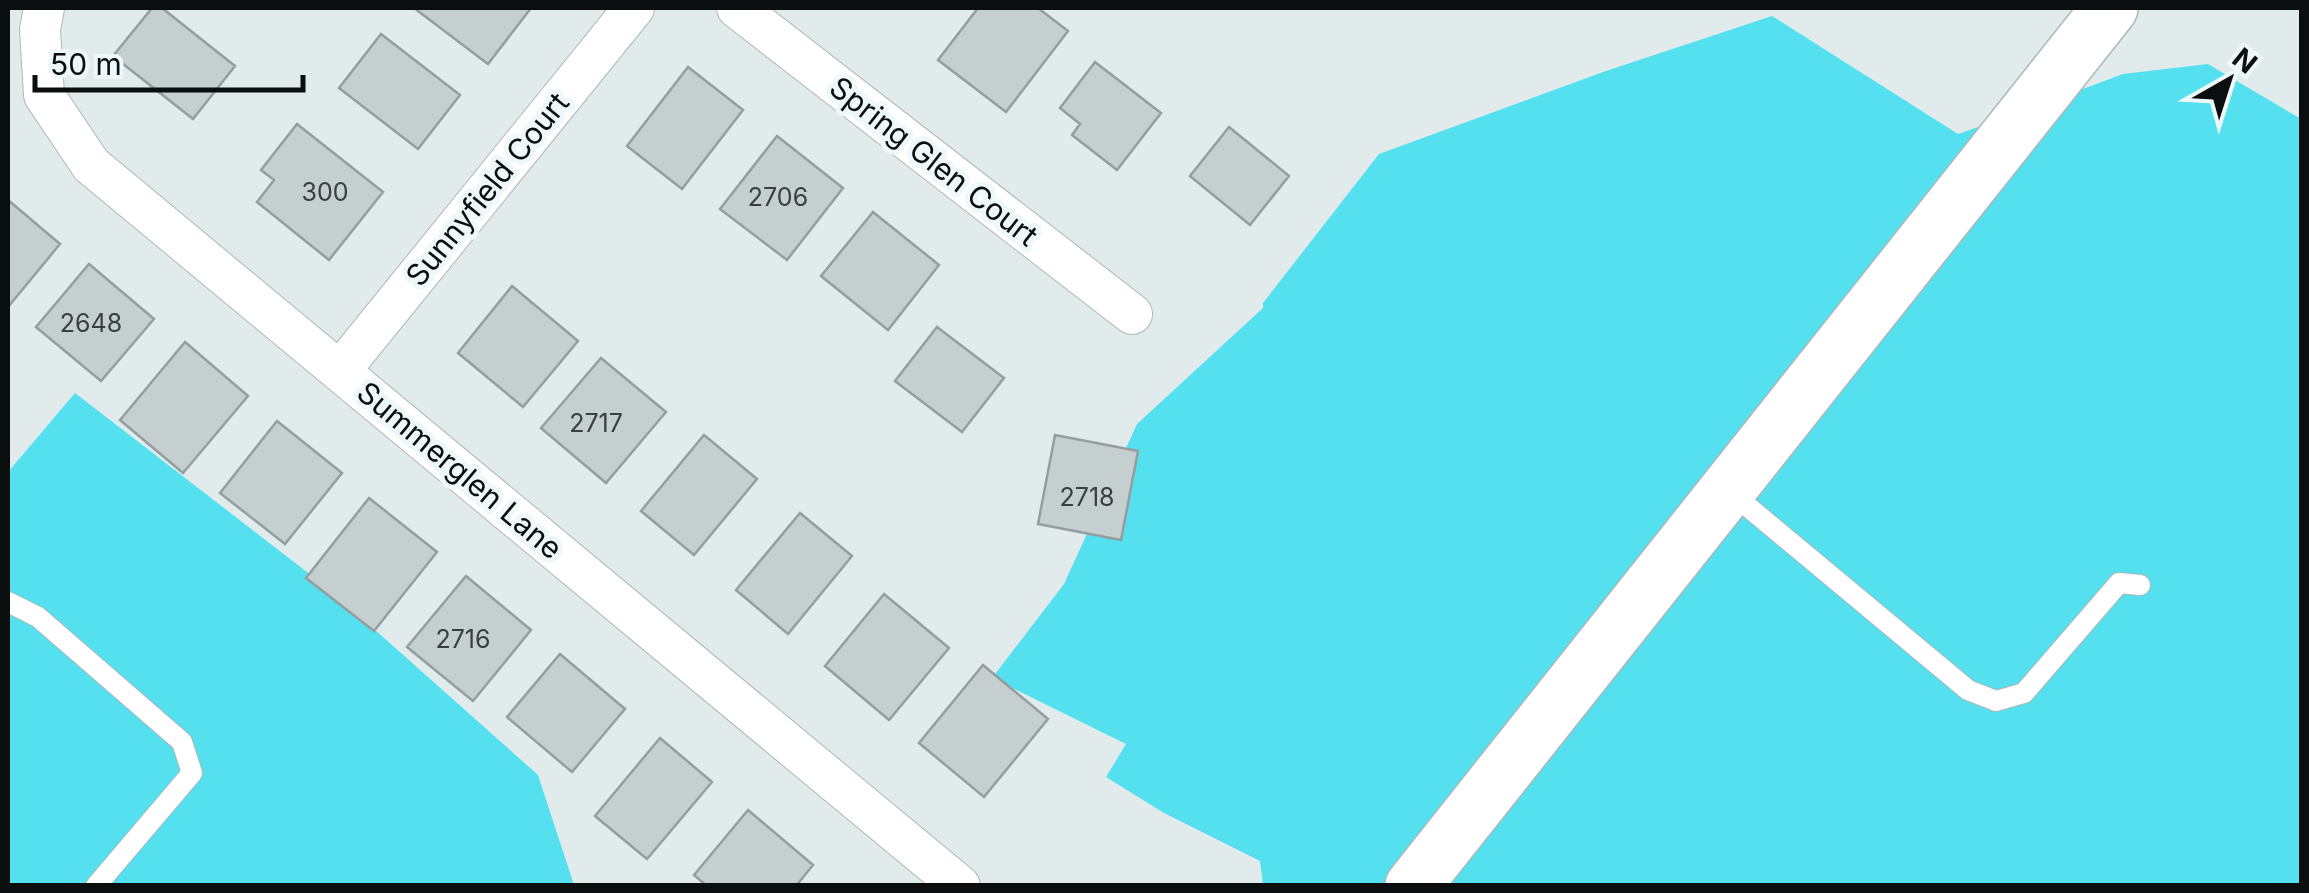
<svg xmlns="http://www.w3.org/2000/svg" width="2309" height="893" font-family="Inter,sans-serif">
	<style>
		.green { fill: #54e0ee }
		.building { fill: #c5cfd0; stroke: #949e9f; stroke-width: 2.5 }
		.lines { fill: none; stroke-linecap: round; stroke-linejoin: round }
		.service-casing { stroke: #aeb8b9; stroke-width: 22 }
		.minor-casing { stroke: #aeb8b9; stroke-width: 42 }
		.primary-casing { stroke: #aeb8b9; stroke-width: 58 }
		.service { stroke: #fff; stroke-width: 20 }
		.minor { stroke: #fff; stroke-width: 40 }
		.primary { stroke: #fff; stroke-width: 55 }
		.labels { text-anchor: middle; dominant-baseline: central; stroke-width: 10; stroke-linejoin: round; paint-order: stroke }
		.number-label { font-size: 25px; fill: #393e3e }
		.street-label { font-size: 30px; fill: #0a0e0e; stroke: #eef8fa }
	</style>
	<rect width="100%" height="100%" fill="#e1ebec"/>
	<path class="green" d="M1772,16l186,118 40,-14 -615,765h-120l-3,-24 -96,-48 -58,-36 20,-33 -134,-66 72,-94 73,-160 126,-116v-5l116,-149 224,-82z
		M2208,64l93,55v766l-847,1 -4,-8 614,-782 59,-22z
		M75,393l254,196 209,186 36,110 -566,1v-414z"/>
	<path class="building" d="M152,8h10l73,58 -42,53 -80,-63z
		M414,8h117l-43,56z
		M978,8h60l30,23 -62,81 -68,-52z
		M381,34l79,61 -42,54 -79,-61z
		M1095,62l66,51 -44,57 -45,-35 8,-11 -20,-16z
		M688,67l55,43 -61,79 -55,-43z
		M297,124l86,68 -54,68 -72,-58 17,-22 -13,-10z
		M1229,127l60,49 -39,49 -60,-49z
		M777,136l66,52 -56,72 -67,-51z
		M8,200l52,44 -52,63z
		M873,212l66,53 -51,65 -67,-54z
		M89,264l65,55 -53,62 -65,-54z
		M512,286l66,55 -55,66 -65,-54z
		M937,327l67,51 -42,54 -67,-51z
		M185,342l63,54 -65,77 -63,-53z
		M601,358l65,54 -60,71 -65,-55z
		M277,421l65,52 -57,71 -65,-51z
		M704,435l53,44 -63,76 -53,-44z
		M1055,435l83,16 -17,89 -83,-16z
		M369,498l68,54 -63,79 -68,-53z
		M800,513l52,43 -64,78 -52,-44z
		M466,576l65,54 -58,71 -66,-54z
		M884,594l65,54 -60,72 -64,-54z
		M560,654l65,55 -53,63 -65,-55z
		M983,665l65,54 -64,78 -65,-54z
		M660,738l52,44 -65,77 -52,-43z
		M748,810l65,55 -17,21h-89l-13,-11z"/>
	<g class="lines">
		<defs>
			<path id="service" d="M1729,491l239,199 28,11 28,-8 95,-110 21,2
				M8,602l30,15 144,125 10,31 -96,113"/>
			<path id="minor" d="M44,8l-4,22 4,65 47,70 869,721
				M737,8l395,306
				M340,371l294,-363"/>
			<path id="primary" d="M1413,886l697,-878"/>
		</defs>
		<use href="#service" class="service-casing"/>
		<use href="#minor" class="minor-casing"/>
		<use href="#primary" class="primary-casing"/>
		<use href="#service" class="service"/>
		<use href="#minor" class="minor"/>
		<use href="#primary" class="primary"/>
	</g>
	<g class="labels">
		<g class="number-label">
			<text x="325" y="192">300</text>
			<text x="778" y="197">2706</text>
			<text x="91" y="323">2648</text>
			<text x="596" y="423">2717</text>
			<text x="1087" y="497">2718</text>
			<text x="463" y="639">2716</text>
		</g>
		<g class="street-label">
			<text transform="translate(934 161) rotate(38)">Spring Glen Court</text>
			<text transform="translate(487 189) rotate(-51)">Sunnyfield Court</text>
			<text transform="translate(460 470) rotate(40)">Summerglen Lane</text>
		</g>
	</g>
	<rect width="2309" height="893" fill="none" stroke="#0a0e0e" stroke-width="20"/>
	<g transform="translate(2229 80) rotate(39)" stroke="#eef8fa" stroke-width="8" paint-order="stroke">
	<path d="M0-8L18 38L0 25L-18 38Z" fill="#0a0e0e"/>
	<text y="-15" font-size="28" font-weight="bold" text-anchor="middle" fill="#0a0e0e">N</text>
	</g>
	<path d="M35 75v15h268v-15" fill="none" stroke="#0a0e0e" stroke-width="5"/>
	<text x="50" y="75" font-size="30" fill="#0a0e0e" stroke="#eef8fa" stroke-width="8" paint-order="stroke">50 m</text>
</svg>
